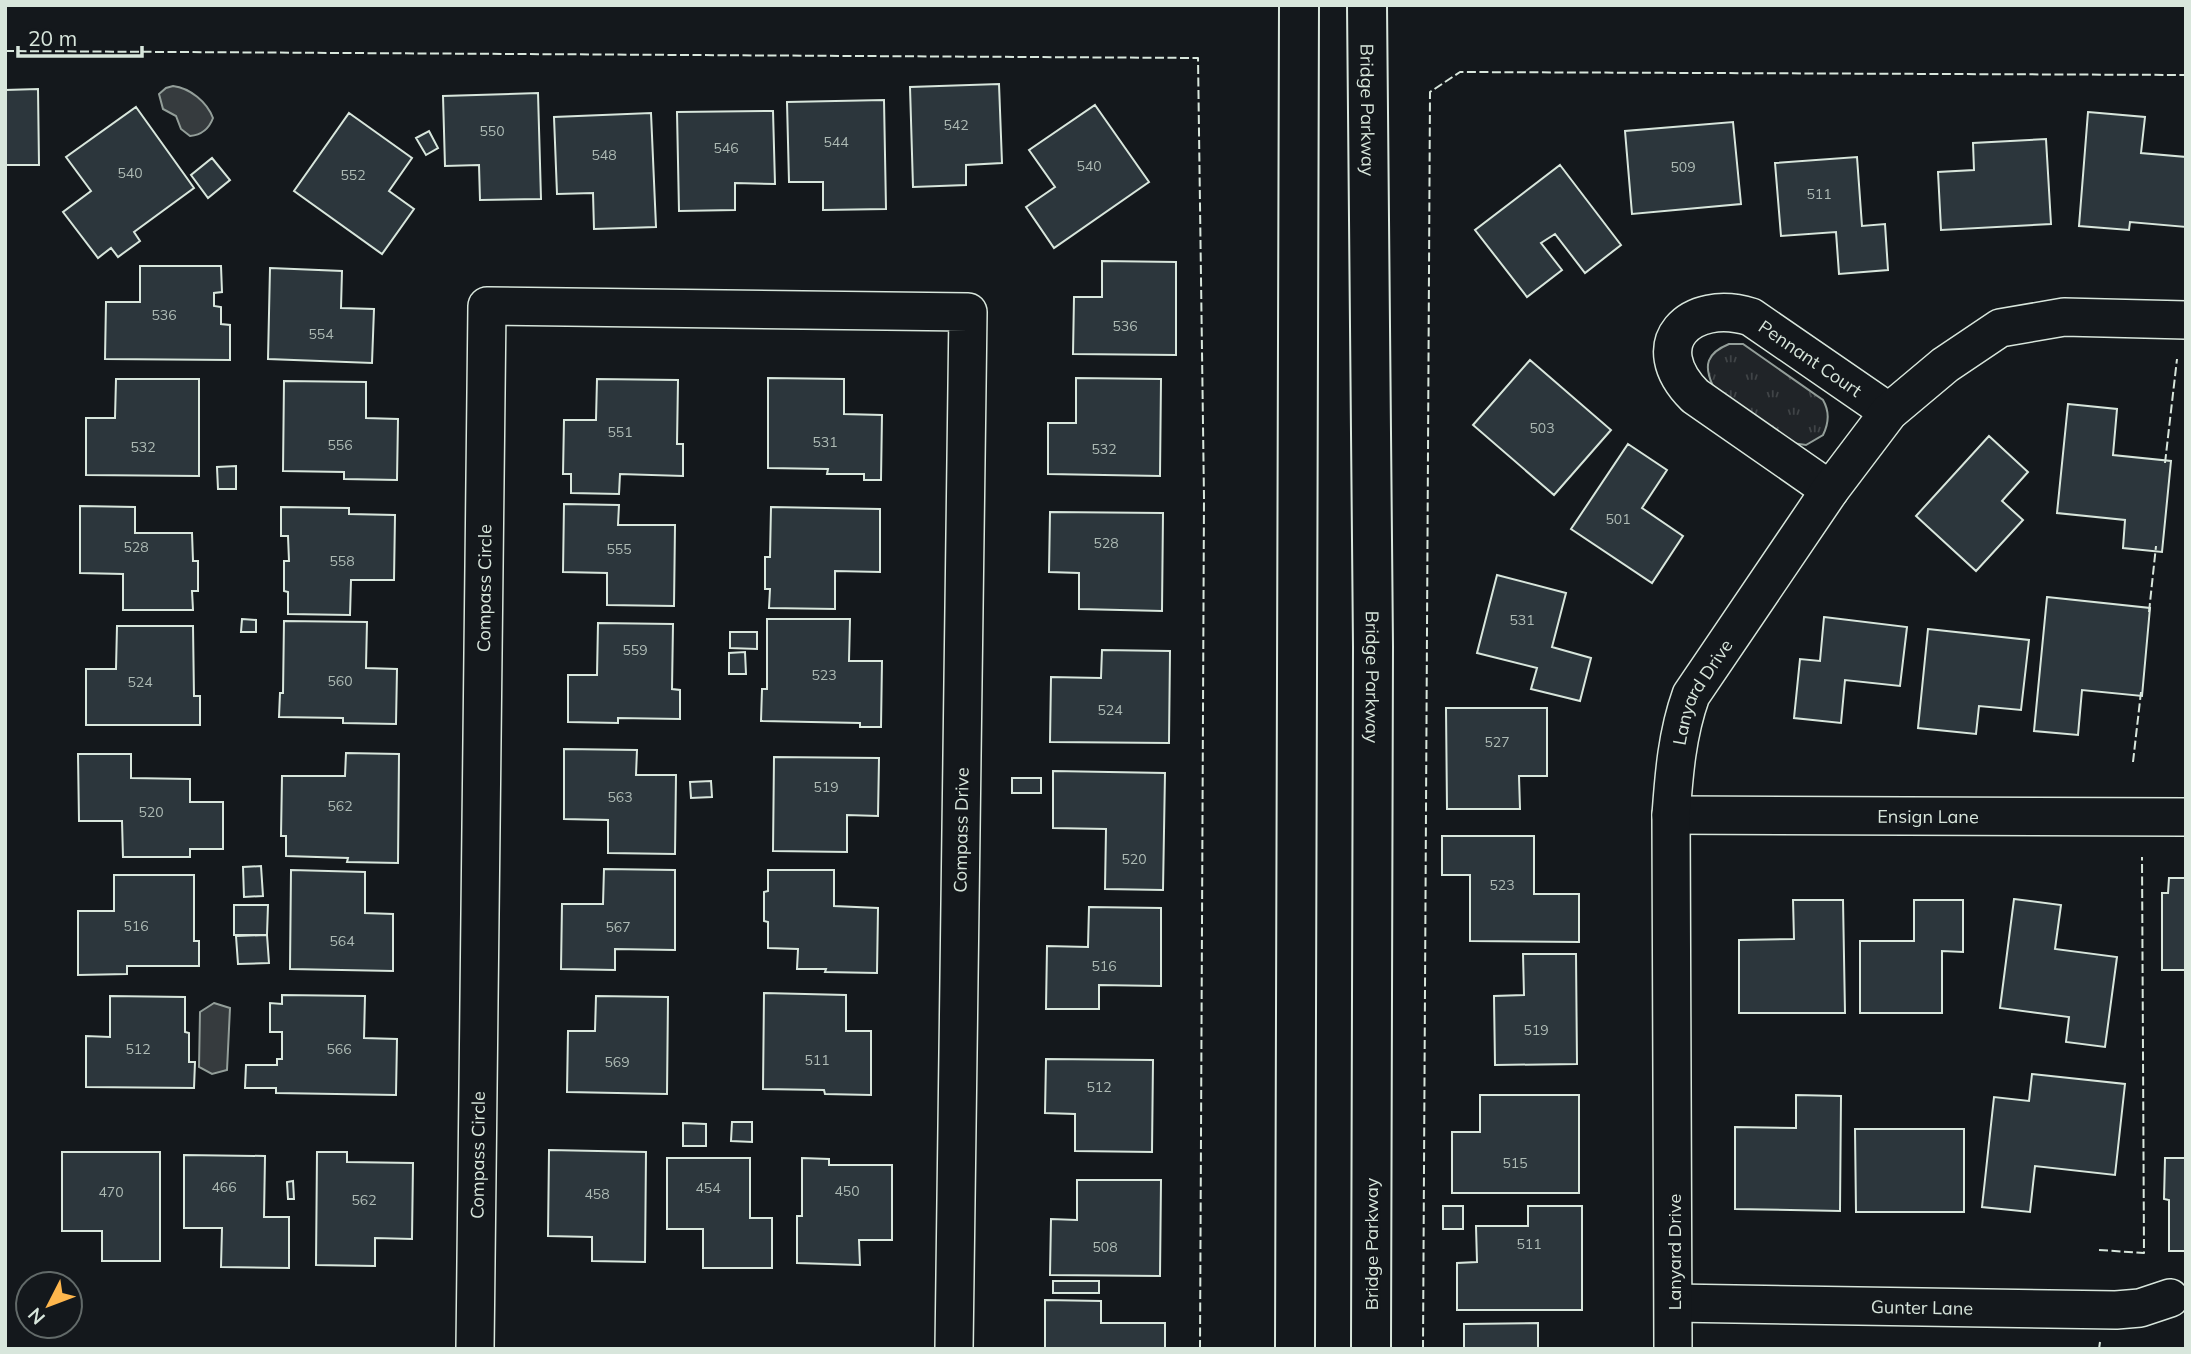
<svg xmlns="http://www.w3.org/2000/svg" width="2191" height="1354" font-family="Mulish,sans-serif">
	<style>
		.grass { fill: url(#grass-tufts); stroke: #939e99; stroke-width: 2 }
		.water { fill: #363b3e; stroke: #939e99; stroke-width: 2 }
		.building { fill: #2c363c; stroke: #d8e6dc; stroke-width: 2 }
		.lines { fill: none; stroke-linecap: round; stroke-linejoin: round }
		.street-casing { stroke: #d8e6dc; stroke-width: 40 }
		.secondary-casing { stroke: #d8e6dc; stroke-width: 42 }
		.street { stroke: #14181c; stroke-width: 37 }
		.secondary { stroke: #14181c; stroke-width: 38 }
		.fence { stroke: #d8e6dc; stroke-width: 2; stroke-dasharray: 9 3.5; stroke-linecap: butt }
		.labels { text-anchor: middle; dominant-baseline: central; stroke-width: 5; stroke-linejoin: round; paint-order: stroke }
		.number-label { font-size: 14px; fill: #adbab4 }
		.street-label { font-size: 18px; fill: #d8e6dc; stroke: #14181c }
	</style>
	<defs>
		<pattern id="grass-tufts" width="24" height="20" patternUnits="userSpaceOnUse" patternTransform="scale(1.75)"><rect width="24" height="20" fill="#202428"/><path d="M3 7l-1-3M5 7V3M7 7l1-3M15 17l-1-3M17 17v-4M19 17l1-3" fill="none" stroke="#404447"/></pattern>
	</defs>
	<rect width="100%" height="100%" fill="#14181c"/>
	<path class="grass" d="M1729,344h14l80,56c7,12 6,23 0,35l-17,10 -14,-2 -79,-57c-10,-21 -6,-33 16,-42z"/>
	<path class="water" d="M173,86c17,2 34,16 40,32 -4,11 -12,17 -23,18l-9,-7 -5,-13 -13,-7 -4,-15 7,-6z
		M214,1003l16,5 -3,62 -15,4 -13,-7 1,-55z"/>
	<path class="building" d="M999,84l3,79 -36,2v20l-53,2 -3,-100z
		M38,89l1,76h-34v28v-103z
		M538,93l3,106 -61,1 -1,-35 -34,1 -2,-70z
		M884,100l2,109 -63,1v-28h-34l-2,-80z
		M1095,105l54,77 -95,66 -28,-41 29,-20 -26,-37z
		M136,107l58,81 -60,44 6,9 -22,16 -7,-9 -13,10 -35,-46 28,-21 -25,-34z
		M773,111l2,73 -40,-1v27l-56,1 -2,-99z
		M2088,112l57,5 -4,36 45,4v70l-56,-5 -1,8 -50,-4z
		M349,113l63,45 -23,33 25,18 -32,45 -88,-63z
		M651,113l5,114 -62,2 -1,-36 -36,1 -3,-77z
		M1733,122l8,82 -109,10 -7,-83z
		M429,131l9,17 -12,7 -10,-17z
		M2046,139l5,85 -110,6 -3,-58 36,-2 -1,-27z
		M1857,157l5,69 23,-2 3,46 -49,4 -3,-42 -55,4 -6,-73z
		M212,158l18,22 -22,18 -17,-23z
		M1560,165l61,80 -36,28 -30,-39 -14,9 21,27 -35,27 -52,-67z
		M1102,261l74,1v93l-103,-1 1,-57h28z
		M140,266h81l1,26 -8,1v13l7,1v17l9,1v35l-125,-1 1,-57h34z
		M270,268l72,3 -1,37 33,1 -2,54 -104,-4z
		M1530,360l81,70 -57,65 -81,-70z
		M768,378l76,1v35l38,1 -1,65h-17v-6h-37l1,-5 -60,-1z
		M1076,378l85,1 -1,97 -112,-2v-51h28z
		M116,379h83v97l-113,-1v-57h29z
		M597,379l81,1 -1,64h6v32l-63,-2 -1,20 -48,-1v-19h-8l1,-54h32z
		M284,381l82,1v36l32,1 -1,61 -53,-1v-7l-61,-1z
		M2068,404l49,5 -4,46 58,6 -9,91 -39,-4 2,-28 -68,-7z
		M1989,436l39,36 -26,29 21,19 -47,51 -60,-55z
		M1628,444l39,26 -25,38 41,28 -31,47 -81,-54z
		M236,466v23h-18l-1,-22z
		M564,504l55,1 -1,20h57l-1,81 -67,-1v-32l-44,-1z
		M80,506l55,1v26h57l1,28h5v30h-6l1,19h-70v-36l-43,-1z
		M281,507l68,1v6l46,1 -1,65h-43l-1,35 -62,-1v-22l-4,-1v-30h5l-1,-25h-7z
		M771,507l109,2v63l-45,-1v38l-66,-1 1,-19h-5v-32h5z
		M1050,512l113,1 -1,98 -83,-2v-36l-30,-1z
		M1497,575l69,18 -14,54 39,11 -11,43 -49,-12 6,-21 -60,-15z
		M2047,597l103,11 -8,88 -60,-6 -4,45 -44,-4z
		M1824,617l83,10 -7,59 -55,-6 -4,43 -47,-5 6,-59 20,2z
		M242,619l14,1v12h-15z
		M767,619h83l-1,42h33l-1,66h-21v-4l-99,-2 1,-32h5z
		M284,621l83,1 -1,46 31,1 -1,55 -53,-1v-5l-64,-1 1,-24h3z
		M598,623l75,1 -1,65 8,1v29l-62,-1v5l-50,-1v-47h29z
		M117,626h76l1,70h6v29h-114v-56h30z
		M1928,629l101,11 -8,70 -42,-4 -3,28 -58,-6z
		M730,632h27v17l-27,-1z
		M1102,650l68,1 -1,92 -119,-1 1,-65 50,1z
		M745,652l1,22h-17v-21z
		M1446,708h101v68h-28l1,33h-73z
		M564,749l73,1 -1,25h40l-1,79 -67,-1v-33l-44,-1z
		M346,753l53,1 -1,109 -51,-1 1,-4 -62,-2v-20h-5l1,-60h63z
		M78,754h53v24l59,1v23h33v47h-33v8h-67l-1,-36h-43z
		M774,757l105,1 -1,58 -31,-1v37l-74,-1z
		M1053,771l112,2 -2,117 -58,-1 1,-60 -53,-1z
		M1012,778h29v15h-29z
		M711,781l1,16 -21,1 -1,-16z
		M1442,836h92v58h45v48l-109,-1v-66h-28z
		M261,866l2,30 -19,1 -1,-30z
		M604,869l71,1v80l-60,-1v21l-54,-1 1,-65h41z
		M291,870l74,2v41l28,1v57l-103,-2z
		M768,870h66v36l44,2 -1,65 -52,-1 1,-3h-29l1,-20 -30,-1v-26l-4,-1v-29l4,-1z
		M114,875h80v66h5v25h-72v8l-49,1v-64h36z
		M2169,878h17v92h-24v-77h6z
		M2014,899l47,6 -6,44 62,8 -12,90 -39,-5 3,-25 -69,-9z
		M1793,900h50l2,113h-106v-73l55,-1z
		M1914,900h49v52l-21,-1v62h-82v-72h54z
		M234,905h34l-1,30h-33z
		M1089,907l72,1v78l-62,-1v24h-53l1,-63 41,1z
		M267,935l2,28 -31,1 -2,-28z
		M1523,954h53l1,110 -82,1 -1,-69 30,-1z
		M764,993l82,2v36h25v64l-46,-1 -1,-4 -61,-1z
		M282,995l83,1 -1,42 33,1 -1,56 -120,-2v-5h-31l1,-23h31v-6h5v-27h-12v-29l12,1z
		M110,996l75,1v35l4,1v29h6l-1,26 -108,-1v-51l24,1z
		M596,996l72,1 -1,97 -100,-2 1,-61h27z
		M1046,1059l107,1 -1,92 -77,-1v-37l-30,-1z
		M2032,1074l93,10 -10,91 -80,-9 -5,46 -48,-5 12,-110 35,4z
		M1480,1095h99v98h-127v-61h28z
		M1796,1095l45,1 -1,115 -105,-2v-82l61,1z
		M732,1122h20v20l-21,-1z
		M683,1123l23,1v22h-23z
		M1855,1129h109v83h-108z
		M549,1150l97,2 -1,110 -53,-1v-24l-44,-1z
		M62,1152h98v109h-58v-30h-40z
		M317,1152h30v10l66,1 -1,76 -37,-1v28l-59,-1z
		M184,1155l81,1 -1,61h25v51l-68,-1 1,-39h-38z
		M667,1158h83v60h22v50h-69v-39h-36z
		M802,1158l27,1v6h63v75h-33l1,25 -63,-2v-47h5z
		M2165,1158h21v93h-17v-51l-5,-1z
		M1077,1180h84l-1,96 -110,-1 1,-56 26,1z
		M293,1181l1,18h-6l-1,-17z
		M1443,1206h20v23h-20z
		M1528,1206h54v104h-125v-47l20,-1 -1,-36h52z
		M1053,1281h46v12h-46z
		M1045,1300l56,1v22h64v26h-120z
		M1538,1323v26h-74v-25z"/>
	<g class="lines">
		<defs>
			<g id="street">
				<path id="s1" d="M1830,490l-135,-94c-52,-52 -5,-98 56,-79l138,95"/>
				<path id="s2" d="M1671,815l515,2"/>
				<path id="s3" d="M1674,1303l442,7 24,-2 30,-10"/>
				<path id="s4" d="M475,1349l12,-1043 481,6 -14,1037"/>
				<path id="s5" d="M1673,1349l-2,-534c3,-41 6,-81 20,-120l139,-205 59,-78 56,-47 55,-37 64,-11 122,3"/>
			</g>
			<g id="secondary">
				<path id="s6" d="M1367,5l6,642 -2,702"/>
				<path d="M1295,1349l4,-1344"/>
			</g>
		</defs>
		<use href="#street" class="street-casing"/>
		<use href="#secondary" class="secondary-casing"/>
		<use href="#street" class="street"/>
		<use href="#secondary" class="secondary"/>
		<path class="fence" d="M5,51l1193,7 6,440 -4,851
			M2165,463l12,-104
			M2149,612l7,-66
			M2133,762l8,-70
			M2099,1250l45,3 -2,-396
			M1423,1349l7,-1257 30,-20 726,3
			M2099,1349l1,-7"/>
	</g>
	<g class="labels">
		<g class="number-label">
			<text x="956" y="125">542</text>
			<text x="492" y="131">550</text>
			<text x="836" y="142">544</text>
			<text x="726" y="148">546</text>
			<text x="604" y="155">548</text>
			<text x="1089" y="166">540</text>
			<text x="1683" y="167">509</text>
			<text x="130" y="173">540</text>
			<text x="353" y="175">552</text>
			<text x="1819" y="194">511</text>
			<text x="164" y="315">536</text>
			<text x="1125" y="326">536</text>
			<text x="321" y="334">554</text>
			<text x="1542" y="428">503</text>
			<text x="620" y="432">551</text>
			<text x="825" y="442">531</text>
			<text x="340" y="445">556</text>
			<text x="143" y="447">532</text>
			<text x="1104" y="449">532</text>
			<text x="1618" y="519">501</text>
			<text x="1106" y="543">528</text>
			<text x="136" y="547">528</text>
			<text x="619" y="549">555</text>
			<text x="342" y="561">558</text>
			<text x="1522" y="620">531</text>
			<text x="635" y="650">559</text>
			<text x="824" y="675">523</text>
			<text x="340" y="681">560</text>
			<text x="140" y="682">524</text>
			<text x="1110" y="710">524</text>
			<text x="1497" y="742">527</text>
			<text x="826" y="787">519</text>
			<text x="620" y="797">563</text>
			<text x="340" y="806">562</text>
			<text x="151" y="812">520</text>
			<text x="1134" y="859">520</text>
			<text x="1502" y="885">523</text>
			<text x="136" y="926">516</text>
			<text x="618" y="927">567</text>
			<text x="342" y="941">564</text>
			<text x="1104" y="966">516</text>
			<text x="1536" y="1030">519</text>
			<text x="138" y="1049">512</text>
			<text x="339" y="1049">566</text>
			<text x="817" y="1060">511</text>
			<text x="617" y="1062">569</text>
			<text x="1099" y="1087">512</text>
			<text x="1515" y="1163">515</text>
			<text x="224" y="1187">466</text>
			<text x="708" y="1188">454</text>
			<text x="847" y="1191">450</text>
			<text x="111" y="1192">470</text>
			<text x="597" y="1194">458</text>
			<text x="364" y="1200">562</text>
			<text x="1529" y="1244">511</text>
			<text x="1105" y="1247">508</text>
		</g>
		<g class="street-label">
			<text stroke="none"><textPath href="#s6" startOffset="105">Bridge Parkway</textPath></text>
			<text stroke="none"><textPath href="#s1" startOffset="387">Pennant Court</textPath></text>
			<text stroke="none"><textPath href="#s4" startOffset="761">Compass Circle</textPath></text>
			<text stroke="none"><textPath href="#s6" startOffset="672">Bridge Parkway</textPath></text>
			<text stroke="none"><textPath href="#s5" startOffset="663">Lanyard Drive</textPath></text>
			<text stroke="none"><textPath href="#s2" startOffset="257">Ensign Lane</textPath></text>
			<text transform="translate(961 830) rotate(-89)">Compass Drive</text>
			<text stroke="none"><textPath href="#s4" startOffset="194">Compass Circle</textPath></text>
			<text transform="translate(1371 1244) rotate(-90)">Bridge Parkway</text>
			<text transform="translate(1674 1252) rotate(-90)">Lanyard Drive</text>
			<text stroke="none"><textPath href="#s3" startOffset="248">Gunter Lane</textPath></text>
		</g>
	</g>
	<rect width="2191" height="1354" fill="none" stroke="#d8e6dc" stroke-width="14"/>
	<g transform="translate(49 1305) rotate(228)"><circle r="33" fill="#14181c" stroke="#626a69" stroke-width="2"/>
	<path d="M0-5L12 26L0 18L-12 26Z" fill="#ffb74d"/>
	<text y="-10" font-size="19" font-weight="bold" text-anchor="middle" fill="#d8e6dc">N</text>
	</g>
	<path d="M18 46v10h124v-10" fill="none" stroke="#d8e6dc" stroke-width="3.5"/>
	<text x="28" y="46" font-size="21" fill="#d8e6dc" stroke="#14181c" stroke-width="5" paint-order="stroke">20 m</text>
</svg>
